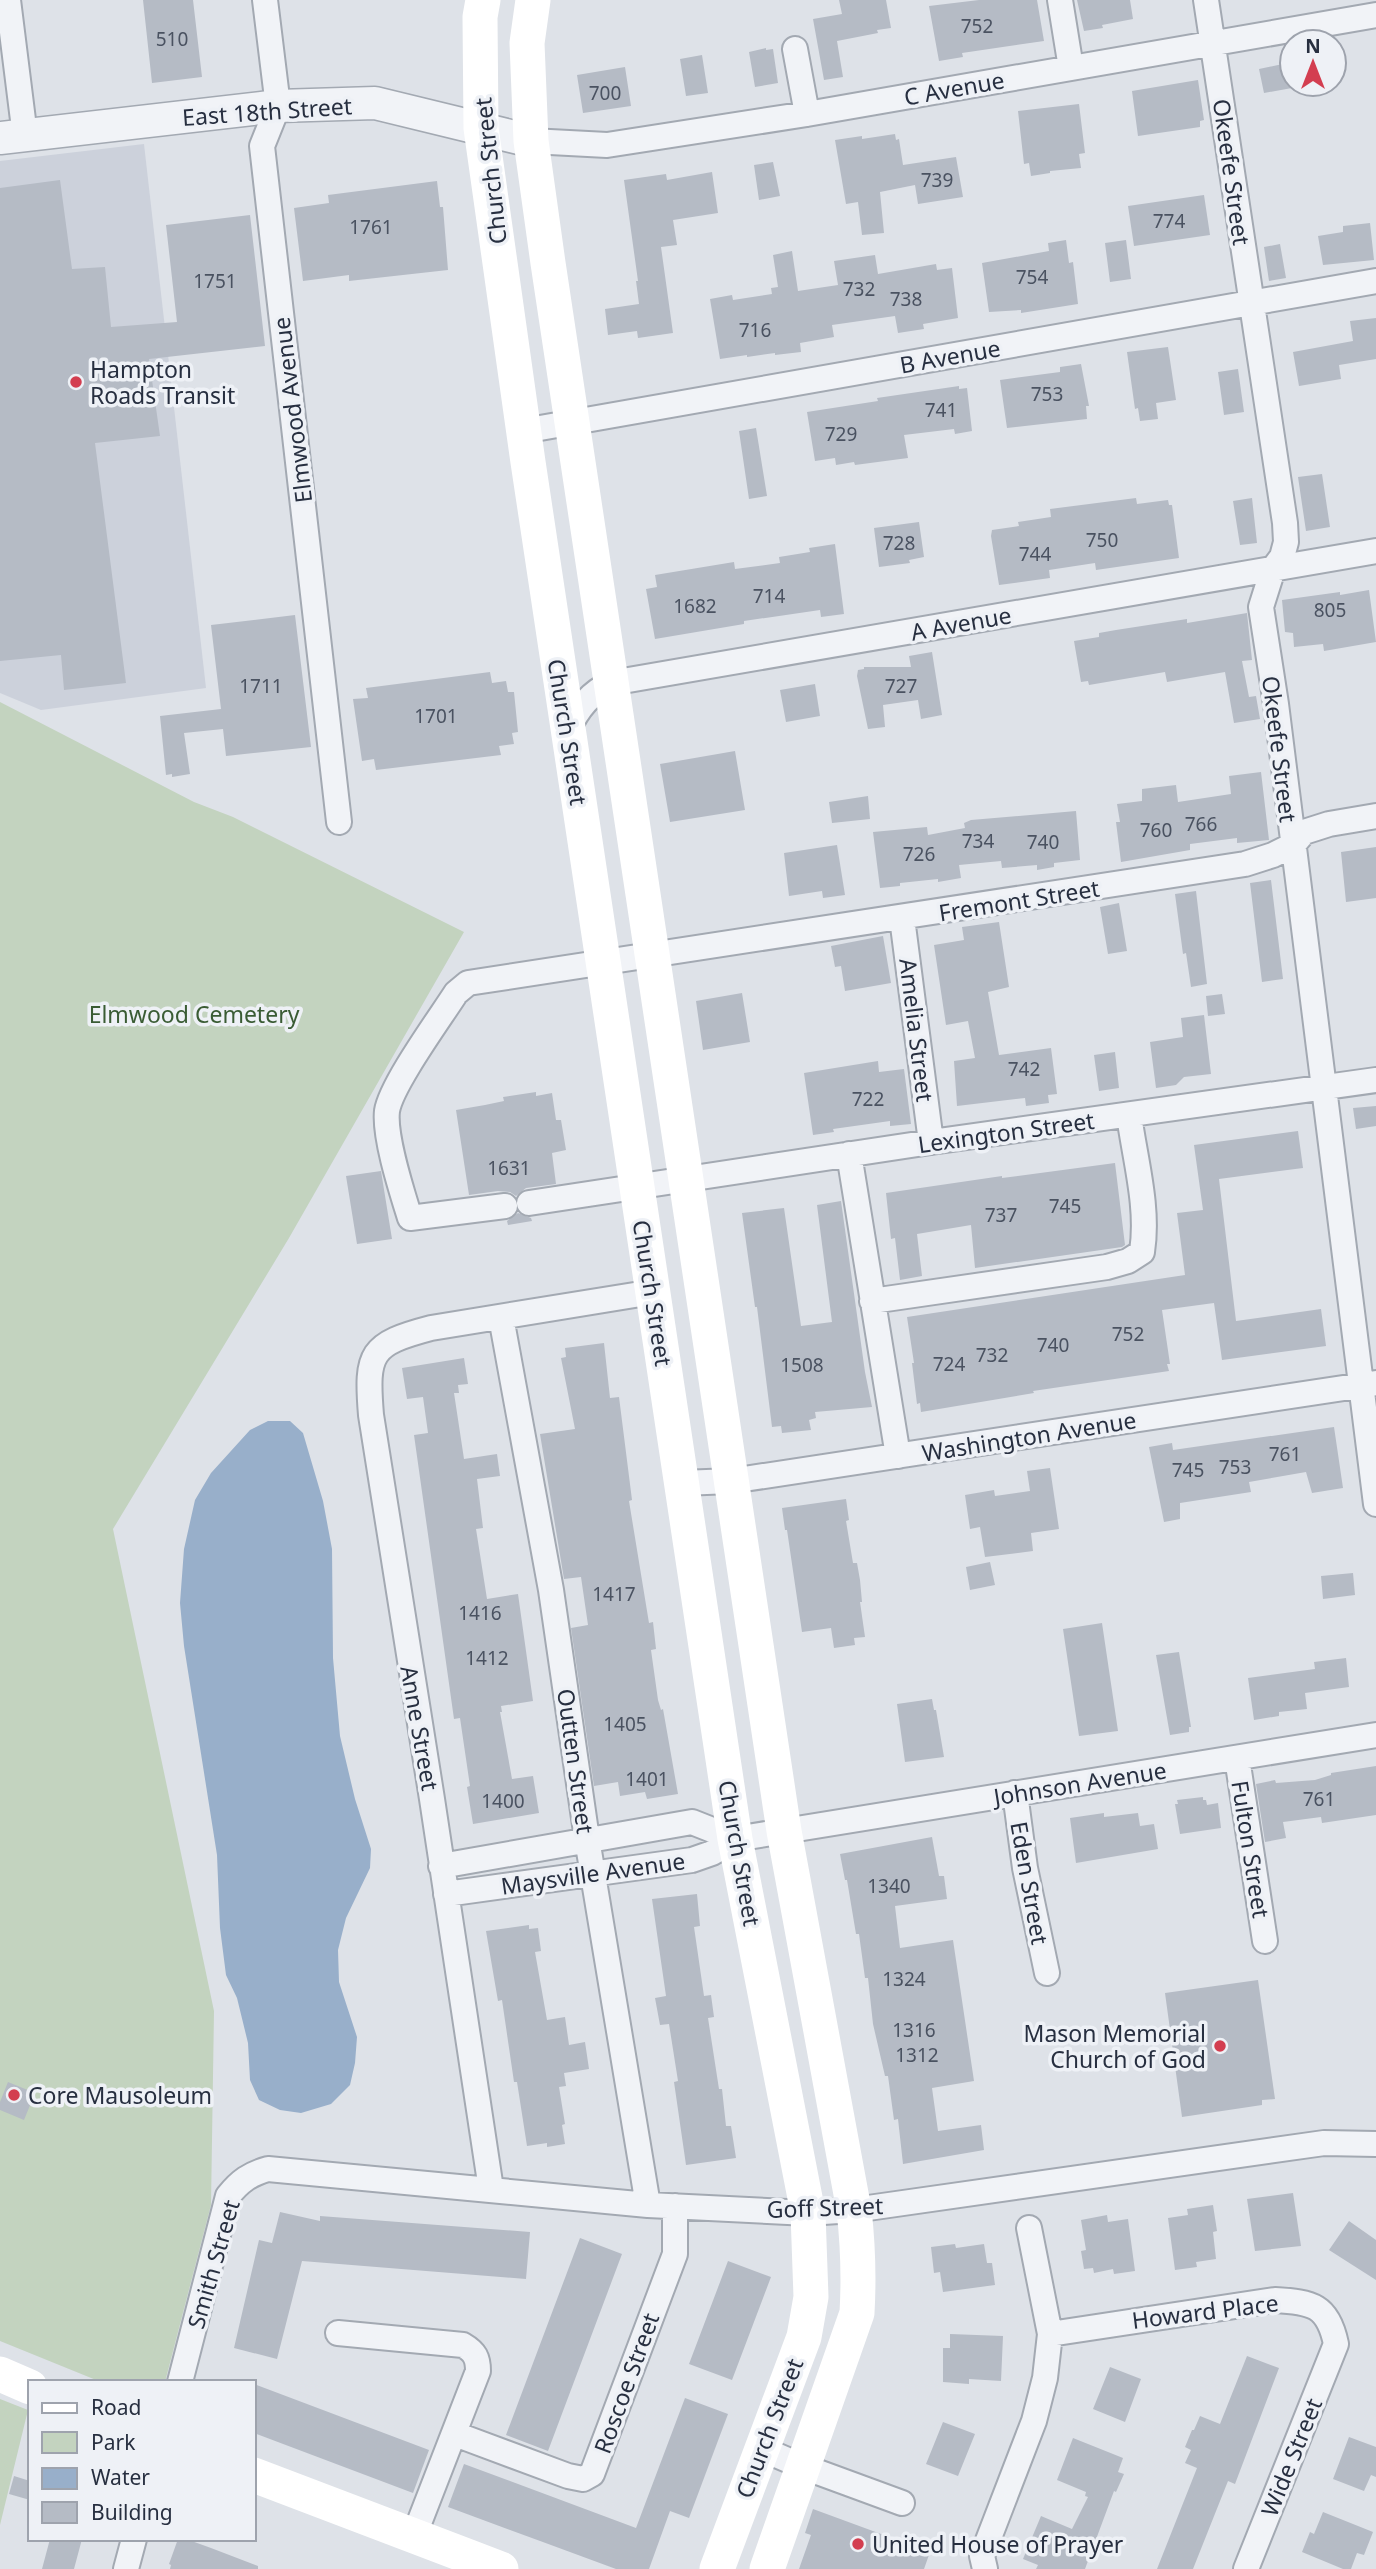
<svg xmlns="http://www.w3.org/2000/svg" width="1376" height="2569" font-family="'Noto Sans',sans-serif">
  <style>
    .built { fill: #ccd1db }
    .green { fill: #c3d3bf }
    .water { fill: #98afca }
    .building { fill: #b5bbc5 }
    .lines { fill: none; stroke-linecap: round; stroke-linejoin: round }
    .minor-casing { stroke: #a3a9b2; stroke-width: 28 }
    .tertiary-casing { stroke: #a3a9b2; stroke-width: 35 }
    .minor { stroke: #f1f3f7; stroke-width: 24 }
    .tertiary { stroke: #f1f3f7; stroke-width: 32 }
    .secondary { stroke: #fff; stroke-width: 35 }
    .poi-dot { fill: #d33e50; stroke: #eef1f6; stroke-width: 2.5 }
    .labels { text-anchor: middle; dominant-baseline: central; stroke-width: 7; stroke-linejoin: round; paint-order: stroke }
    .number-label { font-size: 19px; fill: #4a5261 }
    .street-label { font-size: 23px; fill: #272f40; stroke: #eef1f6 }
    .poi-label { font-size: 23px; fill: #272f40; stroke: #eef1f6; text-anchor: start }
    .park-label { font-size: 23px; fill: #3a5c34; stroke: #eef1f6 }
  </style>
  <rect width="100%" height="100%" fill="#dee2e8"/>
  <!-- built -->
  <path class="built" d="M144,144L206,688L41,710L0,693V161Z"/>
  <!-- green -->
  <path class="green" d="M0,702L194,802L233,817L464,932L289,1238L113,1529L214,2011L211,2205L165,2382H101L0,2341Z
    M0,2399L28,2410L0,2525Z"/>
  <!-- water -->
  <path class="water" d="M268,1421H290L303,1433L323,1501L332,1549L333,1658L340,1736L355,1799L371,1849L370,1868L346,1918L338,1950L339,1982L357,2037L355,2063L350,2085L331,2104L301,2113L280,2110L259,2100L250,2080L248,2043L237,1998L226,1975L220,1928L217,1855L184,1646L180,1603L184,1549L195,1500L211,1473L250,1430Z"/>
  <!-- building -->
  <path class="building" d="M143,0H193L202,77L152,83Z
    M839,0H886L891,28L877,30L878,33L837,41L843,77L824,80L813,19L842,14Z
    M979,0H1037L1044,41L962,53L963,57L939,61L929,6Z
    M1077,0H1130L1133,19L1102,25L1103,28L1084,31Z
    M766,48V50L773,49L778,83L755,87L749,52Z
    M702,55L708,93L686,96L680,59Z
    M1292,62V88L1264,93L1259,69Z
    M625,67L631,106L583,113L577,75Z
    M1198,80L1204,120L1200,121V127L1138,136L1132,91Z
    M1079,104L1085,153L1079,154L1081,168L1050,171V173L1031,176L1029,163L1024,164L1018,111Z
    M895,134L896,140L899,139L903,165L956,157L963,197L918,204L915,185L880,192L884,233L862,235L858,202L846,204L835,140L862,136V139Z
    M773,162L780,196L759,200L754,165Z
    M712,172L718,213L673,220L677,245L661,247L673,333L638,338L637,331L608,335L605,309L639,304L636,281H638L624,180L666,174L667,180Z
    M60,180L72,269L105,267L111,327L177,322L166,225L250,215L265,346L149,359L160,436L95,443L126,683L64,690L61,655L0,661V188Z
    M437,181L440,207H443L448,270L349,281V275L303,281L294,208L329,203L328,195Z
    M1204,195L1210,235L1134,246L1128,206Z
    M1370,223L1374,260L1323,265L1318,236L1343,232V226Z
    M1066,240L1069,263L1073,262L1078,304L1021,313V310L989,312L982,263L1049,251L1048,243Z
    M1126,240L1131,279L1110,282L1105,243Z
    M1280,244L1286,278L1269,281L1264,247Z
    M792,251L798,291L838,285L834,261L875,255L878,274L936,264L937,270L952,268L958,318L923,324L924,329L898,333L895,316L832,325L834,337L800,343L801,352L775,355V353L747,357V355L720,359L710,299L732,295L733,300L772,294L771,288L778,287L773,255Z
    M1376,318V359L1339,365L1341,379L1299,386L1293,352L1353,341L1350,321Z
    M1168,347L1176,400L1156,403L1158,419L1140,421L1138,408L1135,409L1127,352Z
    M1081,364L1089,406H1086L1087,419L1007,428L1000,380L1060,372V367Z
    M1238,369L1244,412L1224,415L1218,372Z
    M959,386V389L967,388L972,431L955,434L954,429L904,435L908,458L855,465L854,462L836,465L835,458L815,461L807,412L878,401L877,398Z
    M756,428L767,496L749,499L739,431Z
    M1322,474L1330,527L1306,531L1298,477Z
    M1136,498L1137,504L1168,500L1169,505H1172L1179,558L1096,570L1095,563L1049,570L1050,578L999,585L991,536L992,530L1019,526L1018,522L1051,517L1050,509Z
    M1252,498L1257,543L1240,545L1233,501Z
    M919,522L924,557L909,560L910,563L879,567L874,528Z
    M835,544L844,614L821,617L820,610L744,621V624L655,639L646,589L657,587L655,575L734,562L735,569L780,563L779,557L810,552L809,548Z
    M1369,590L1376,642L1324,651L1323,644L1294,647L1293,633L1285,632L1282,600L1340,592V595Z
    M1247,613L1252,660L1242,661L1249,697L1256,696L1260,719L1234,723L1225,672L1167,682L1165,672L1089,685L1088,681L1081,682L1074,641L1099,637V633L1116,630L1187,619V623Z
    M295,615L311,747L226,756L223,729L184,733L190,774L172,777V774L166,775L160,716L221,709L211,625Z
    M932,652L942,715L921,719L918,700L883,705L885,727L868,729L857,676L858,670L864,669V667H911L909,656Z
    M490,672L492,683L506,681L508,692H514L518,732L512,733L514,744L499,746L501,755L376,770L374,759L362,761L353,699L368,698L366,688Z
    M815,684L820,716L786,722L780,690Z
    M735,751L745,810L670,822L660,764Z
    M1261,772L1269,840L1237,843V838L1190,844V850L1121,862L1116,822H1120L1117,804L1142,801V789L1176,785L1178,802L1231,794L1229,776Z
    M868,796L870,819L832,823L829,802Z
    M1076,811L1080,860L1054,863V867L1037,870V865L1002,868L1001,861L959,865L961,878L938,882V879L900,883V886L880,888L873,832L927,827L928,835L965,828L964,823L971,820Z
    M837,845L845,895L823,898L822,891L789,896L784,853Z
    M1376,847V898L1346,902L1341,852Z
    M1271,880L1283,979L1262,982L1250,883Z
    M1196,891L1207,984L1191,987L1186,953L1183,954L1175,894Z
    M1119,903L1127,951L1108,954L1100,907Z
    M999,922L1009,987L988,992L999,1055L1051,1048L1057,1094L1048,1095L1049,1103L1026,1106L1025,1098L957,1106L954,1061L975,1058L968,1021L946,1025L934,945L964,940L962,927Z
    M883,936L891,983L845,991L841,966L835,967L831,946Z
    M742,993L750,1042L703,1050L696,1001Z
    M1222,994L1225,1014L1208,1016L1206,996Z
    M1204,1015L1211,1074L1184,1077L1176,1085L1156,1088L1150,1042L1183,1037L1181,1018Z
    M1115,1052L1119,1088L1099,1091L1094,1055Z
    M878,1061L879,1072L904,1069L911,1124L890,1126V1121L833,1129L834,1132L813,1135L804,1073Z
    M536,1092V1096L552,1093L556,1120H561L566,1150L552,1153L556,1184L526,1188L516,1196L510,1192L498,1191L469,1195L456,1110L485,1105L504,1101L503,1097Z
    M1376,1106V1126L1356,1129L1353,1108Z
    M1298,1131L1303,1168L1219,1179L1236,1321L1321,1309L1326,1346L1222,1360L1214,1303L1162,1310L1170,1364H1167L1169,1371L1033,1391L1034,1393L921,1412L920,1403L917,1404L912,1363H914L907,1317L1185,1275L1177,1213L1203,1210L1194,1145Z
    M1115,1163L1125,1245L1122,1247L975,1268L971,1225L917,1234L922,1276L900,1280L895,1238L891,1239L886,1193L1002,1176V1178Z
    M381,1171L392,1239L357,1244L346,1176Z
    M841,1201L865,1372L872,1407L815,1412L816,1418L809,1420L811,1430L782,1433L781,1426L772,1427L757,1307H755L742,1213L784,1208L801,1326L832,1322L817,1205Z
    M518,1213L531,1218L532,1221L508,1225L507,1221Z
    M604,1343L610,1398L619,1397L632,1500L629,1501L649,1623L653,1622L656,1649L651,1650L658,1700L661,1710L663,1709L678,1794L647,1799L645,1792L620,1796L618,1782L594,1786L571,1628L588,1625L581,1577L564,1579L540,1434L575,1429L561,1358L566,1357L565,1348Z
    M464,1358L468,1384L458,1385L459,1393H454L464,1459L497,1454L500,1476L477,1479L483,1528L476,1529L487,1599L518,1594L533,1701L501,1706L502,1712H500L512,1779L533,1776L539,1813L473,1824L467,1787L470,1786L460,1718L454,1719L414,1435L428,1433L423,1397L407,1399L402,1368Z
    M1334,1427L1343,1488L1312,1493L1306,1472L1249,1482L1251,1492L1180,1503V1519L1164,1522L1149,1447L1172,1443L1173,1450Z
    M1050,1468L1059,1529L1031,1533L1033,1551L985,1557L980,1527L970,1529L965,1495L994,1490L995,1496L1030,1491L1027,1471Z
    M846,1499L849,1520L846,1521L853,1563H857L860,1580L862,1602H860L865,1637L854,1638L855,1645L834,1648L831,1628L802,1632L787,1530H785L782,1508Z
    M990,1562L995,1585L970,1590L966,1567Z
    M1353,1573L1355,1595L1323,1599L1321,1576Z
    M1102,1623L1118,1731L1079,1736L1063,1629Z
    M1179,1652L1191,1727H1189V1732L1170,1735L1156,1655Z
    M1346,1658L1349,1687L1305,1693L1307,1709L1279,1712V1716L1254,1720L1248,1678L1315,1669L1314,1662Z
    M932,1699L934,1710H936L944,1757L905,1762L897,1704Z
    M1376,1766V1815L1322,1823L1321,1817L1283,1822L1286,1838L1265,1842L1256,1784L1275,1780L1276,1783L1315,1780L1331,1775V1773Z
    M1203,1797V1800H1206L1207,1805L1218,1803L1221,1828L1180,1834L1175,1804H1178L1177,1800Z
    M1104,1813V1817L1138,1813L1140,1826L1154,1824L1158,1849L1076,1863L1070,1818Z
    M932,1837L939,1876H944L947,1899L895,1906L900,1948L953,1940L974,2081L932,2088L938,2131L981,2125L984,2150L903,2164L898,2119L894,2120L888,2076H885L873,2024L868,1978H865L859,1934H856L847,1880H845L840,1854Z
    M697,1894L700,1926L694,1927L704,1996L711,1995L714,2017L708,2018L719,2089H722L726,2126H731L736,2158L686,2165L674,2082L678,2081L669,2024L660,2025L655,1998L666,1996L652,1899Z
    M529,1925V1929L538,1928L541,1951L535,1952L547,2020L565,2017L569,2045L585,2042L589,2069L564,2073L566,2086L559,2087L565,2124L562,2125L565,2144L547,2147V2143L527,2146L517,2082H514L502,2000L498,2001L486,1931Z
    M1258,1980L1275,2099L1262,2100V2105L1182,2117L1165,1993Z
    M8,2082L35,2093L24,2120L0,2110V2102Z
    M1293,2193L1301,2246L1255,2251L1247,2199Z
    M1213,2205L1217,2231L1213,2232L1216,2259L1196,2262L1197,2267L1175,2270L1168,2218L1188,2215L1187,2209Z
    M280,2212L320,2221V2216L530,2232L526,2279L302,2261L277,2359L234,2348L259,2240L272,2243Z
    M1107,2215L1108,2222L1128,2219L1135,2271L1114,2274L1113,2269L1094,2273L1093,2268L1084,2269L1081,2251L1086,2250L1081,2220Z
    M1349,2221L1376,2240V2280L1329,2250Z
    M580,2238L622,2254L548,2451L506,2435Z
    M955,2244L956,2248L984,2244L987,2263H992L995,2285L943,2292L940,2272L934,2273L931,2247Z
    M728,2261L771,2277L732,2380L689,2364Z
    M950,2334L1003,2336L1001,2381L969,2379V2384L943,2382V2348H950Z
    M1247,2356L1279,2368L1235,2484L1228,2481L1193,2569H1157L1197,2468L1185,2463L1191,2450L1185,2447L1192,2430H1194L1200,2416L1220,2424Z
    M1110,2367L1141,2379L1125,2422L1093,2409Z
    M254,2384L429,2450L413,2493L254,2433Z
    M685,2398L728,2414L689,2518L670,2511L649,2569H616L448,2507L464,2464L636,2528Z
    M943,2422L975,2434L958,2476L926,2464Z
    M1349,2437L1376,2447V2477L1371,2475L1364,2491L1333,2479Z
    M1073,2438L1123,2458L1118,2472L1124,2474L1116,2492L1114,2491L1085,2569H1036L1038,2565L1023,2559L1041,2516L1072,2529L1088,2497L1085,2496L1086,2492L1057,2480Z
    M14,2476L30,2481V2500L9,2494Z
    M813,2509L930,2552L924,2569H799L811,2535L805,2533Z
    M1323,2512L1373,2532L1364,2555L1357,2553L1351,2569H1343L1302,2552L1310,2532L1314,2534Z
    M50,2539H82L74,2569H42Z
    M178,2539H186L211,2548L258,2566V2569H170L171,2565L169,2564Z"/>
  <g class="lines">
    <!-- minor casing -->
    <g class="minor-casing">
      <path id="minor" d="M8,0L25,136
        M265,0L278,106L262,146L339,822
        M1060,0L1071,68
        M1206,0L1285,523L1286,542L1282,557L1273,569L1261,607L1276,704L1376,1504
        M795,49L807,114
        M531,141L607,145L807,114L1376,15
        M523,431L1376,281
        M568,730C577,709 590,693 611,683L1376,551
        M902,918L931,1142
        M849,1154L898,1456
        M529,1203L931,1142L1376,1080
        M505,1206L410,1218C402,1192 384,1137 387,1111C391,1085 440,1018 456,993L468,983L1245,864L1273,855L1293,845L1304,832L1329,824L1376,816
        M872,1301L1107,1267L1128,1261L1142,1252C1149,1207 1135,1160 1129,1115
        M501,1317L551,1590L587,1839L648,2205
        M682,1483L731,1481L1376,1383
        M1237,1758L1265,1941
        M1015,1793L1025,1868L1047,1973
        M441,1866L692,1822L735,1839
        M446,1894L692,1860L712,1853L735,1839L1376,1735
        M491,2189L432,1799L371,1415C366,1353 370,1344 431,1328L653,1292
        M338,2333L463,2345C475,2352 478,2358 478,2371L414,2536
        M1050,2334L1275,2300C1312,2302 1328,2305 1336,2344L1246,2569
        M180,2382L228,2196C240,2181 250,2174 268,2169L648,2205L808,2213L854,2210L1324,2143L1376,2144
        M455,2434L568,2476L583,2479L592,2474L675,2254V2206
        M762,2449L804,2467L902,2503
        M126,2569L134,2539
        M985,2569L982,2556L1034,2421L1045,2378L1050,2334L1029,2228"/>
    </g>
    <!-- tertiary casing -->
    <g class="tertiary-casing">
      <path id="tertiary" d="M0,138L278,106L375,103L531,141"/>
    </g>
    <!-- minor -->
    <use href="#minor" class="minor"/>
    <!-- tertiary -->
    <use href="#tertiary" class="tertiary"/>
    <!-- secondary -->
    <path class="secondary" d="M483,0L480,17L481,128L528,462L735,1839L808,2213L811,2297L804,2337L717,2569
      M533,0L527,43L531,141L548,263L784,1831L854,2210C858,2245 859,2278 857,2313L767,2569
      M0,2374L30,2387
      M254,2475L501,2569"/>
  </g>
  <!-- markers -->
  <g class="poi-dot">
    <circle cx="76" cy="382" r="7"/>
    <circle cx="1220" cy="2046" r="7"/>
    <circle cx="14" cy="2095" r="7"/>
    <circle cx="858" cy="2544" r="7"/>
  </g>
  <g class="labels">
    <!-- number labels -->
    <g class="number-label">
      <text x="977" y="26">752</text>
      <text x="172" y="39">510</text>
      <text x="605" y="93">700</text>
      <text x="937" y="180">739</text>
      <text x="1169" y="221">774</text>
      <text x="371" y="227">1761</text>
      <text x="1032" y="277">754</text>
      <text x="215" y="281">1751</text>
      <text x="859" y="289">732</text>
      <text x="906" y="299">738</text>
      <text x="755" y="330">716</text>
      <text x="1047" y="394">753</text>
      <text x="941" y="410">741</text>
      <text x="841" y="434">729</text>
      <text x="1102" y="540">750</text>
      <text x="899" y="543">728</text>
      <text x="1035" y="554">744</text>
      <text x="769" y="596">714</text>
      <text x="695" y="606">1682</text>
      <text x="1330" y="610">805</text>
      <text x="261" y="686">1711</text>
      <text x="901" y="686">727</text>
      <text x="436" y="716">1701</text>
      <text x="1201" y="824">766</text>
      <text x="1156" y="830">760</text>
      <text x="978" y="841">734</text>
      <text x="1043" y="842">740</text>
      <text x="919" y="854">726</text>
      <text x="1024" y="1069">742</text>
      <text x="868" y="1099">722</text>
      <text x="509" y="1168">1631</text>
      <text x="1065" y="1206">745</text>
      <text x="1001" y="1215">737</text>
      <text x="1128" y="1334">752</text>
      <text x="1053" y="1345">740</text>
      <text x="992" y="1355">732</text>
      <text x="949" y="1364">724</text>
      <text x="802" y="1365">1508</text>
      <text x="1285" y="1454">761</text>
      <text x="1235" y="1467">753</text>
      <text x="1188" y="1470">745</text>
      <text x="614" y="1594">1417</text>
      <text x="480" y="1613">1416</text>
      <text x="487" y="1658">1412</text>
      <text x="625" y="1724">1405</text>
      <text x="647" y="1779">1401</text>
      <text x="1319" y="1799">761</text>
      <text x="503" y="1801">1400</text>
      <text x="889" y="1886">1340</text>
      <text x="904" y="1979">1324</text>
      <text x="914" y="2030">1316</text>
      <text x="917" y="2055">1312</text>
    </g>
    <!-- street labels -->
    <g class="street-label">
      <text transform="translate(954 88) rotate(-10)">C Avenue</text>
      <text transform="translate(267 111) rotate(-4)">East 18th Street</text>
      <text transform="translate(490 171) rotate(-96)">Church Street</text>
      <text transform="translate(1232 172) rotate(82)">Okeefe Street</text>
      <text transform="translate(950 356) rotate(-10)">B Avenue</text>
      <text transform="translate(292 410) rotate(-97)">Elmwood Avenue</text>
      <text transform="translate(961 623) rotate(-10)">A Avenue</text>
      <text transform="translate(568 732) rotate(81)">Church Street</text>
      <text transform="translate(1280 749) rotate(83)">Okeefe Street</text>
      <text transform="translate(1019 900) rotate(-9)">Fremont Street</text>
      <text transform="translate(917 1030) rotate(83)">Amelia Street</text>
      <text transform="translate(1006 1132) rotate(-8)">Lexington Street</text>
      <text transform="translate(653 1293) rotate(81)">Church Street</text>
      <text transform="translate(1029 1436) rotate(-9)">Washington Avenue</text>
      <text transform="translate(420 1728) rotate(80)">Anne Street</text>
      <text transform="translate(576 1761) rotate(82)">Outten Street</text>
      <text transform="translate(1080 1783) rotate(-9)">Johnson Avenue</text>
      <text transform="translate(1251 1849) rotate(81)">Fulton Street</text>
      <text transform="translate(740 1853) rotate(80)">Church Street</text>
      <text transform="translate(593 1873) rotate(-8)">Maysville Avenue</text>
      <text transform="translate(1030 1883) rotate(80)">Eden Street</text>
      <text transform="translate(825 2207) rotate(-2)">Goff Street</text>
      <text transform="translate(213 2264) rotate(-74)">Smith Street</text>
      <text transform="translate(1205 2311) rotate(-7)">Howard Place</text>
      <text transform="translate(626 2383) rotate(-70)">Roscoe Street</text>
      <text transform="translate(769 2428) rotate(-69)">Church Street</text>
      <text transform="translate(1291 2457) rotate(-68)">Wide Street</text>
    </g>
    <!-- poi labels -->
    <g class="poi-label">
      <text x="90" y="369">Hampton<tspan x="90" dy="26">Roads Transit</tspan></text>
      <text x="1206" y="2033" text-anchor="end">Mason Memorial<tspan x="1206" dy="26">Church of God</tspan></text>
      <text x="28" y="2095">Core Mausoleum</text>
      <text x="872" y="2544">United House of Prayer</text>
    </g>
    <!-- park labels -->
    <g class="park-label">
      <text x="194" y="1014">Elmwood Cemetery</text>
    </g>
  </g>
  <!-- legend -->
  <rect x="28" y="2380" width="228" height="161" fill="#eef1f6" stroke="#9ea3ad" stroke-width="2"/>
  <rect x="42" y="2403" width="35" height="10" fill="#ffffff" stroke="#9ea3ad" stroke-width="2"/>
  <text x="91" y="2415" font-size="21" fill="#272f40">Road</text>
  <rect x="42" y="2432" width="35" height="21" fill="#c3d3bf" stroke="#9ea3ad" stroke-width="2"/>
  <text x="91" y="2450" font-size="21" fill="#272f40">Park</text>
  <rect x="42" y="2468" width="35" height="21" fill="#98afca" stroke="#9ea3ad" stroke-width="2"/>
  <text x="91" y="2485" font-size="21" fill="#272f40">Water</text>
  <rect x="42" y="2502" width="35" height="21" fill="#b5bbc5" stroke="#9ea3ad" stroke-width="2"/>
  <text x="91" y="2520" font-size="21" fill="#272f40">Building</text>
  <!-- north arrow -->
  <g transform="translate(1313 63)"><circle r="33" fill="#eef1f6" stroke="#9ea3ad" stroke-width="2"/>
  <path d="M0-5L12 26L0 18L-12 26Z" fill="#d33e50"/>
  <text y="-10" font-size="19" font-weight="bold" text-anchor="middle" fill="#272f40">N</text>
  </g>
</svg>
